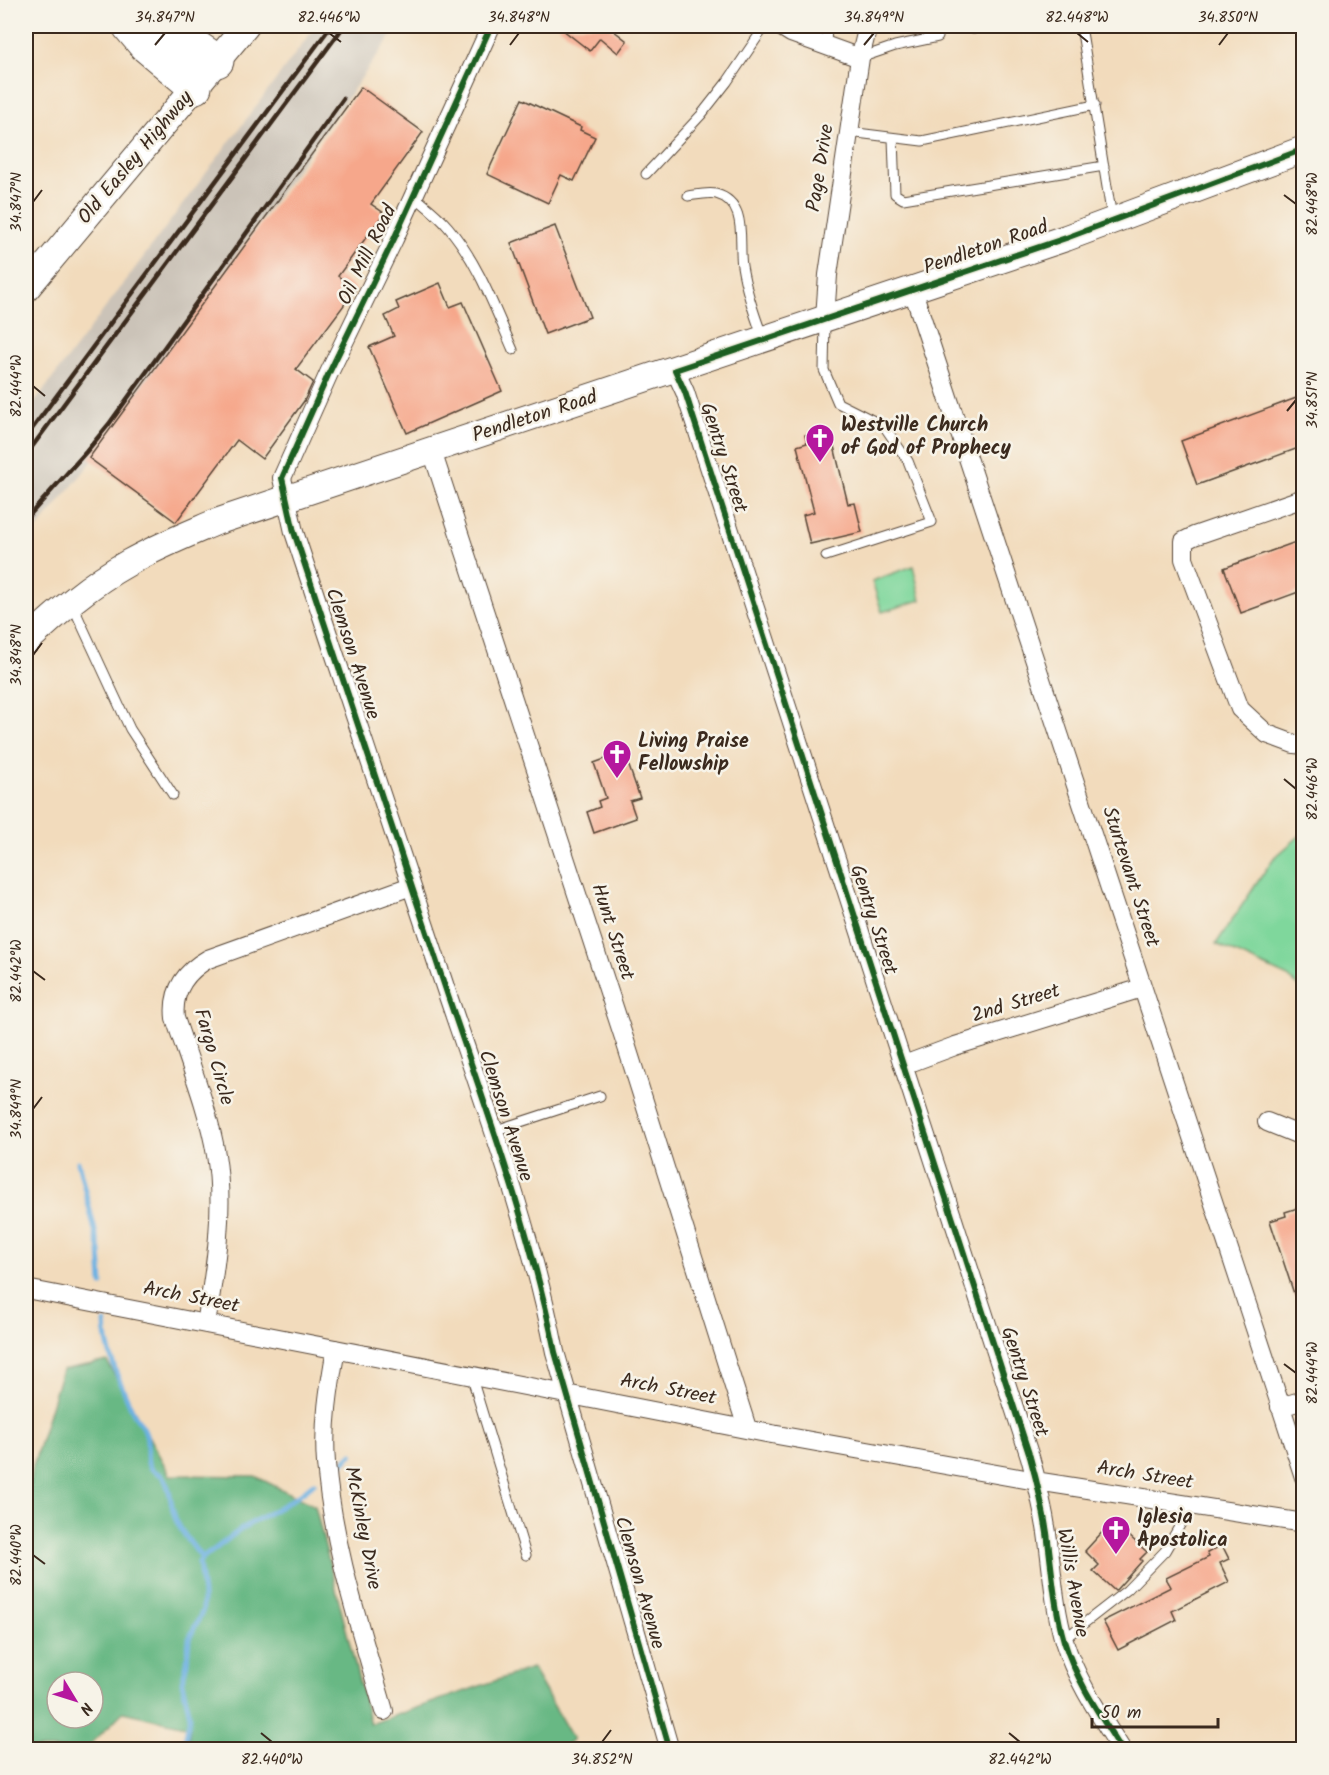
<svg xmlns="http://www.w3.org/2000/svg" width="1329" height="1775" font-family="Kalam,sans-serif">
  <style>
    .industrial { fill: #cbc3b8 }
    .green { fill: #7fd79c; stroke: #5d805d; stroke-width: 1.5 }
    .forest { fill: #67b884; stroke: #517151; stroke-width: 1.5; fill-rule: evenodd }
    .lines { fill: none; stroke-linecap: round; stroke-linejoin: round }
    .stream { stroke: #6cb1e2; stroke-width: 5 }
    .building { fill: #f6a78b }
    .lane-casing { stroke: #564536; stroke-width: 11 }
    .street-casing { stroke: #564536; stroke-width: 20 }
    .secondary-casing { stroke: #564536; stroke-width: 28 }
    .highway-casing { stroke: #564536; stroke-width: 35 }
    .lane { stroke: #fff; stroke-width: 9 }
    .street { stroke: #fff; stroke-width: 18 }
    .secondary { stroke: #fff; stroke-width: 26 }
    .highway { stroke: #fff; stroke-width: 33 }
    .rail { stroke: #3b2a1e; stroke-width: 4.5 }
    .cycleway-casing { stroke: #f7f3e8; stroke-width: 10 }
    .cycleway { stroke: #1b5e20; stroke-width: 6 }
    .ticks { fill: none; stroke: #3b2a1e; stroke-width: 2 }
    .labels { text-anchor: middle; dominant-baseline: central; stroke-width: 5; stroke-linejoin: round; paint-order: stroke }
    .street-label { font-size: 20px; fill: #3b2a1e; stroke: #f7f3e8 }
    .poi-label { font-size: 20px; font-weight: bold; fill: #3b2a1e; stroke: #f7f3e8; text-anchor: start }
    .neatline { fill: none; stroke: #3b2a1e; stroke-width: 2 }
    .ticks-label { font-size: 15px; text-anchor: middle; fill: #3b2a1e }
  </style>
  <rect width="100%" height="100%" fill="#f7f3e8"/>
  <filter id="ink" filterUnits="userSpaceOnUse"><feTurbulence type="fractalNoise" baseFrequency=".0167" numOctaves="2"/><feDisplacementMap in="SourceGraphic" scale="12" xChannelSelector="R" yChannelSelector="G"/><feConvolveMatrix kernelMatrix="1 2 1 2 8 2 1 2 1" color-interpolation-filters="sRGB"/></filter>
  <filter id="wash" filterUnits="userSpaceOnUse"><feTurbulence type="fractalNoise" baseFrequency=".008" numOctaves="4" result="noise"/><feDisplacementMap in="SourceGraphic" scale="24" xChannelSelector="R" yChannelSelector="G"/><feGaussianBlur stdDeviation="1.35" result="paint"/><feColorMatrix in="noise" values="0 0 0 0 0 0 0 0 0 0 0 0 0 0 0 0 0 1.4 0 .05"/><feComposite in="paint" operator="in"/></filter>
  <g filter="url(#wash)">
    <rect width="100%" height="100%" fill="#f2dbbc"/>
    <!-- industrial -->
    <path class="industrial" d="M316,26H398L90,464L26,543V414Z"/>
    <!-- green -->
    <path class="green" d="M913,566L921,600L882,612L872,581Z
      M1303,833V990L1288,977L1216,944L1273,859Z"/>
    <!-- forest -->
    <path class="forest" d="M107,1361L170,1475L255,1476L315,1506L370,1724L532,1668L573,1739L560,1750L187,1749L190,1727L123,1712L86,1749H26V1516L31,1473L62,1370ZM57,1682H93V1718H57Z"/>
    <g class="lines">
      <!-- stream -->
      <path class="stream" d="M78,1162L100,1251L102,1284
        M105,1323C106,1353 120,1382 132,1410C136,1418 143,1425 146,1434C149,1444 145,1456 149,1466C152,1472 159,1472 163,1477C172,1489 170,1507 176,1520C182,1534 193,1546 202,1558L199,1562L200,1571L203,1594V1610L189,1639L187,1663L182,1682L190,1716L183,1750
        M337,1469L352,1454
        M202,1558C217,1549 229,1537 243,1528C267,1513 293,1502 314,1483"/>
    </g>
    <g id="blocks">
      <!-- building -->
      <path class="building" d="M558,26H610L609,27L627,41L618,53L600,38L590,51Z
        M361,87L423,132L371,204L384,213L338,276L356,289L296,369L313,382L304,401L262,459L237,440L176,522L89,458Z
        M522,99L581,127L580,130L595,137L574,181L561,175L548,203L487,174Z
        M555,226L590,317L545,334L511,243Z
        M440,283L450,307L463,302L502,391L407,433L369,347L394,336L385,316L399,309L396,302Z
        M1299,397L1304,409V446L1197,485L1181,441Z
        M821,431L823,440L832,438L848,504L855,503L862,532L810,544L803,515L814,512L797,446L807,443L805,435Z
        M1304,539V590L1241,613L1224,568Z
        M624,752L640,798L630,801L636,818L594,833L587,812L600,807L598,801L606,798L594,763Z
        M1304,1206V1315H1301L1270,1221L1286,1216L1285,1212Z
        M1106,1528L1122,1542L1128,1535L1147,1552L1140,1559L1142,1561L1115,1591L1093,1571L1099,1565L1085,1551Z
        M1222,1545L1229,1559L1220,1563L1229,1582L1172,1611L1176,1620L1118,1650L1103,1621L1171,1587L1166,1578L1209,1557L1207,1553Z"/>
    </g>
  </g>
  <g filter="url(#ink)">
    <use href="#blocks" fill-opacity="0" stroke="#564536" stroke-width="1.5"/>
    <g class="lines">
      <!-- lane casing -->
      <g class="lane-casing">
        <path id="lane" d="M1081,26L1112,218
          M973,29L988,26
          M826,45L827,26
          M860,58L895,46L938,37
          M849,132L922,141L1095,105
          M893,138L895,194L903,199L1104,166
          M646,174L701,115L727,82L765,26
          M414,196C426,206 438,215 448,227C478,262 495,309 513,350
          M688,196C696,195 708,192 716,194C749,203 738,242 742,266C746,291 754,314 763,338
          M825,321L824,370L838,403L884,426L908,461L932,522L826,556
          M72,604L130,729L173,795
          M493,1131L600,1096
          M471,1375L526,1555
          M1064,1639L1127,1590L1165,1551L1191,1506"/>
      </g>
      <!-- street casing -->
      <g class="street-casing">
        <path id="street" d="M491,26L394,239L329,373L282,478L294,532C346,687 397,842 448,996C488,1114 531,1231 555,1352L670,1750
          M780,26L791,33L860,58
          M913,291L1304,1477
          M825,318L828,275L860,58L868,26
          M675,370L685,392L1030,1457C1037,1482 1043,1507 1047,1533C1052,1569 1054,1606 1064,1641C1076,1680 1100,1715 1122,1750
          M432,451L625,1041L747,1428
          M1304,498L1194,536L1184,541V559L1240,709L1267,734L1294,744L1304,745
          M904,1065L955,1046L1142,988
          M1267,1122L1304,1137
          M26,1289L766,1433L1036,1481L1304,1523
          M206,1324C215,1269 225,1210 216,1155C209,1111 189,1061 175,1018C172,991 185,972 208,959L411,886
          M336,1349C329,1387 323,1425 326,1463C333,1548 361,1630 384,1711
          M1280,1407L1304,1400"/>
      </g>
      <!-- secondary casing -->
      <g class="secondary-casing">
        <path id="secondary" d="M26,289L246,26
          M26,642C57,613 90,584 128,563C156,547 186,535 216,522L1066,238L1304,149"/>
      </g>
      <!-- highway casing -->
      <g class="highway-casing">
        <path id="highway" d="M129,26L145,45L195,87
          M165,26L217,61"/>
      </g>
      <!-- lane -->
      <use href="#lane" class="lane"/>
      <!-- street -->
      <use href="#street" class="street"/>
      <!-- secondary -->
      <use href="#secondary" class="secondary"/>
      <!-- highway -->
      <use href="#highway" class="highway"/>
      <!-- rail -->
      <path class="rail" d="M26,437L331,26
        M26,455L344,26
        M26,519L86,452L109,424L343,99"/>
      <!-- cycleway casing -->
      <g class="cycleway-casing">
        <path id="cycleway" d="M491,26L394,239L329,373L282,478L294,532C346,687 397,842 448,996C488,1114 531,1231 555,1352L670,1750
          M1122,1750C1100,1715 1076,1680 1064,1641C1054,1606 1052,1569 1047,1533C1043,1507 1037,1482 1030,1457L685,392L675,370L1066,238L1304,149"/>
      </g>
      <!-- cycleway -->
      <use href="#cycleway" class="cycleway"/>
    </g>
  </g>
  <!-- ticks -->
  <path class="ticks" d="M329,33L341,42M1077,33L1088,42M155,45L165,33M510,45L519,33M864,45L874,33M1219,45L1228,33M1284,195L1296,204M33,202L42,190M33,386L45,396M1287,411L1296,400M33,655L42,643M1284,779L1296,789M33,971L45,980M33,1109L42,1097M1284,1364L1296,1373M33,1555L45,1564M261,1733L272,1742M1009,1733L1020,1742M602,1742L611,1730"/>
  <!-- icons -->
  <defs>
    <g id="church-pin" transform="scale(1.5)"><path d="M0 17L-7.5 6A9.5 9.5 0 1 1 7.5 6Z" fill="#b5179e" stroke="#f7f3e8"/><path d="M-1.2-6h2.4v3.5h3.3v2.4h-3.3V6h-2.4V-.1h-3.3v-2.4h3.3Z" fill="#fff"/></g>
  </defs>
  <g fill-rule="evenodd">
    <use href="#church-pin" x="820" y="438"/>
    <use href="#church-pin" x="617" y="754"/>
    <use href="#church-pin" x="1116" y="1530"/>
  </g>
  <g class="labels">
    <!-- street labels -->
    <g class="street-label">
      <text transform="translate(136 158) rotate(-50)">Old Easley Highway</text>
      <text transform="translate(821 168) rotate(-81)">Page Drive</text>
      <text transform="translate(986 248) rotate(-19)">Pendleton Road</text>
      <text transform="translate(368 255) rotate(-64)">Oil Mill Road</text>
      <text transform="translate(535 417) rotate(-18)">Pendleton Road</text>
      <text transform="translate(723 458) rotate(72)">Gentry Street</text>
      <text transform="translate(352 654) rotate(72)">Clemson Avenue</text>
      <text transform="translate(1130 877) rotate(72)">Sturtevant Street</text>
      <text transform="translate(873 920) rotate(72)">Gentry Street</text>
      <text transform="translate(612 932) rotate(72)">Hunt Street</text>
      <text transform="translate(1016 1004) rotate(-17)">2nd Street</text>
      <text transform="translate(213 1057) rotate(74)">Fargo Circle</text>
      <text transform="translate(505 1116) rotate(72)">Clemson Avenue</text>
      <text transform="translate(191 1298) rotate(11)">Arch Street</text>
      <text transform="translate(1024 1382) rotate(72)">Gentry Street</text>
      <text transform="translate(668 1390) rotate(11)">Arch Street</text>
      <text transform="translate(1145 1476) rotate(9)">Arch Street</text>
      <text transform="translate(362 1528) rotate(79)">McKinley Drive</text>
      <text transform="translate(639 1583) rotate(74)">Clemson Avenue</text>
      <text transform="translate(1072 1583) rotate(80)">Willis Avenue</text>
    </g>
    <!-- poi labels -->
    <g class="poi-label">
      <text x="841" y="426">Westville Church<tspan x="841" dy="23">of God of Prophecy</tspan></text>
      <text x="638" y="742">Living Praise<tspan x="638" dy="23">Fellowship</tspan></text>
      <text x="1137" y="1518">Iglesia<tspan x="1137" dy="23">Apostolica</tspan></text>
    </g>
  </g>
  <!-- margin -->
  <rect width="1329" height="1775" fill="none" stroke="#f7f3e8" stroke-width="66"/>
  <!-- north arrow -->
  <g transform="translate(75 1700) rotate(128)"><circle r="28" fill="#f7f3e8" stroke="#aca397" stroke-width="1.5"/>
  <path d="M0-4.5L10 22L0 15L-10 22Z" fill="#b5179e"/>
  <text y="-9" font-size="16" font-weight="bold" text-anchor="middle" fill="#3b2a1e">N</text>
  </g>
  <!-- scale -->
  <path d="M1092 1718v9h126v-9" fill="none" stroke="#3b2a1e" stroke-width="3"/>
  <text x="1101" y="1718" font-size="18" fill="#3b2a1e" stroke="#f7f3e8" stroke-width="4.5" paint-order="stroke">50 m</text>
  <rect x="33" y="33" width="1263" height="1709" class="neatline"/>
  <g class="ticks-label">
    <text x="165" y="22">34.847°N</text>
    <text x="329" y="22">82.446°W</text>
    <text x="519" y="22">34.848°N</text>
    <text x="874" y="22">34.849°N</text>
    <text x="1077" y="22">82.448°W</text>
    <text x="1228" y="22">34.850°N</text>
    <text transform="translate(16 202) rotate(-90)" y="5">34.847°N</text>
    <text transform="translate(1312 204) rotate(-90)" y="5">82.448°W</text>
    <text transform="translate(16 386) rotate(-90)" y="5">82.444°W</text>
    <text transform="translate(1312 400) rotate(-90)" y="5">34.851°N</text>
    <text transform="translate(16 655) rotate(-90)" y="5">34.848°N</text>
    <text transform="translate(1312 789) rotate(-90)" y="5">82.446°W</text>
    <text transform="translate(16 971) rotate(-90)" y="5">82.442°W</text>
    <text transform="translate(16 1109) rotate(-90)" y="5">34.849°N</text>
    <text transform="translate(1312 1373) rotate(-90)" y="5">82.444°W</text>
    <text transform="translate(16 1555) rotate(-90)" y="5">82.440°W</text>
    <text x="272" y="1764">82.440°W</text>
    <text x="602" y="1764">34.852°N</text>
    <text x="1020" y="1764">82.442°W</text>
  </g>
</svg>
